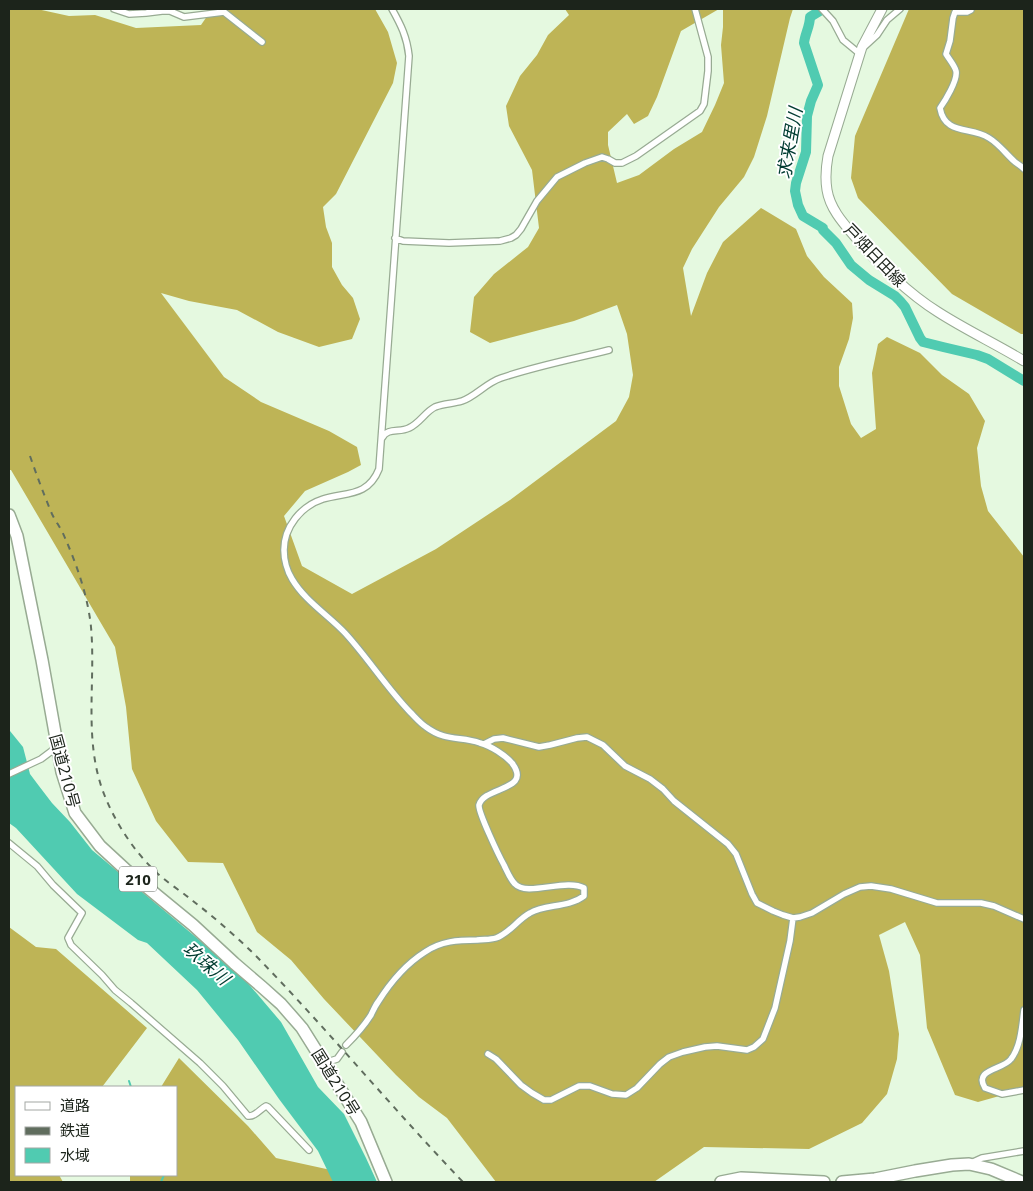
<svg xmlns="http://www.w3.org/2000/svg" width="1033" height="1191" font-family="'Noto Sans','Noto Sans JP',sans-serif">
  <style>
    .forest { fill: #beb456 }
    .water { fill: #50cbb1 }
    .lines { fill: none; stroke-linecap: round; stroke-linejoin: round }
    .stream { stroke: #50cbb1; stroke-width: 2 }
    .river { stroke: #50cbb1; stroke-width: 10 }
    .street-casing { stroke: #98ab93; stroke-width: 8 }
    .secondary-casing { stroke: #98ab93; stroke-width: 11 }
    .highway-casing { stroke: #98ab93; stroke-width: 14 }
    .street { stroke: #fff; stroke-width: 5.5 }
    .secondary { stroke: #fff; stroke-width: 9 }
    .highway { stroke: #fff; stroke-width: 11 }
    .rail { stroke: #606d5e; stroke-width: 2; stroke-dasharray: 6 6; stroke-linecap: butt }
    .labels { text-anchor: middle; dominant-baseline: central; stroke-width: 4; stroke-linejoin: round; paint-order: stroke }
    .shield { fill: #fff; stroke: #60665f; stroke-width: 1 }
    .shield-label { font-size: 15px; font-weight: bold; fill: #1c241b }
    .street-label { font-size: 16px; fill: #1c241b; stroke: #fff }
    .water-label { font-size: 18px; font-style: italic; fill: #023d32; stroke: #fff }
  </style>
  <rect width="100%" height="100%" fill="#e5f9e0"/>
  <!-- forest -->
  <path class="forest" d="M9,9H37L69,16L95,15L136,28L201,25L212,9H375L388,32L397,63L393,83L336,194L323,207L326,227L332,243V267L342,285L353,298L360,319L352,339L319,347L278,332L237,310L189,301L161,293L224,377L261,402L329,431L357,447L361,465L348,472L305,491L284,516L302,566L352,594L436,549L510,500L616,421L629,397L633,375L627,334L617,305L574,321L490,343L470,332L474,297L494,274L528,247L539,228L532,170L509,126L506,106L520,76L537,55L548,35L569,15L565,9H719L681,31L657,97L648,116L634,124L627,114L608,132V145L617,183L639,175L674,149L702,132L715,105L724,83L721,45L723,27V9H793L790,18L767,116L754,157L744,177L719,207L692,249L683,268L691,316L707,273L723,242L761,208L796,229L807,256L824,277L852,303L853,318L849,339L839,367V386L851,424L861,438L876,429L872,373L878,344L887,337L920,353L942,375L969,394L985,421L977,448L981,486L988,511L1024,557V1089L978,1102L955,1095L927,1028L920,955L905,922L879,935L889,971L899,1034L897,1059L887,1094L862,1123L809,1149L704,1147L654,1182H496L447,1118L419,1097L396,1075L324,999L291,960L257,932L223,863L188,862L156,821L132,769L126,707L115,647L11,470H9Z
    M909,9H1024V334H1021L952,294L858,198L851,178L855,136Z
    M9,927L36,947L56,949L147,1028L102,1087H16V1175H59L63,1182H9Z
    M179,1058L248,1126L276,1158L340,1172L344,1182H130V1175H176V1087H161Z"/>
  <!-- water -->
  <path class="water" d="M9,727L10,731L23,747L30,774L39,786L52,803L70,822L92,850L241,975L281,1022L318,1087L344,1114L366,1158L377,1182H333L318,1151L279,1099L238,1040L197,990L147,943L138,940L77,894L16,828L9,823Z"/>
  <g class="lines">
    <!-- stream -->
    <path class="stream" d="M129,1081L131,1087
      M176,1147V1148
      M161,1182L164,1175"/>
    <!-- river -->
    <path class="river" d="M823,9L810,17C810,26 805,34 804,43L818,85L811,101L807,116L806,152L796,183L795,191L798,205L803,216L823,228V230L836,243L851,265L869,280L895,296L900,301L905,307L920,338L923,342L943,347L977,355L988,359L1024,381"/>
    <!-- street casing -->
    <g class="street-casing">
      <path id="street" d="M114,9L129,14L146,13L162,11H170L184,17L224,12L262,42
        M822,9L833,21L843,40L860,54
        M971,9V10L967,12H955L953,18L950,41L946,54C949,59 955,66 956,71C958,80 945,101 940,108C945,136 971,126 989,138C999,144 1006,154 1015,162C1018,164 1021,166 1024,169
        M865,46L877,35L887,20L900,9
        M395,238L403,241L449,243L500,241L511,238L516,235L521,229L537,201L557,177L585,163L602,157L608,159L615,163H622L636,156L700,111L704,104L708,71V57L695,9
        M382,438C388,427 399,433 409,428C420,423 425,412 435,407C444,403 453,404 462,401C476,396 486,383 501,378C536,366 573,359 609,350
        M484,744L494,739L503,738L539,747L550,745L577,738L587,737L603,745L625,766L650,779L663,789L674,801L728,844L736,854L752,894L757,903L773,911L783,915L793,918L800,917L812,913L844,894L860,887L871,886L891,889L937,903H981L994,906L1024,919
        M9,774L41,759L57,747
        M9,843L37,866L53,885L82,913L68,938L71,945L102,975L115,990L131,1003L200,1063L223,1086L248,1116C255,1117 260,1109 266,1106L268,1107L309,1150
        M1024,1010C1022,1025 1021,1046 1011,1059C1003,1070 973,1069 985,1088L1002,1094L1024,1090
        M346,1045C356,1035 364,1026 371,1015C373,1011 375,1006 378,1002C390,983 406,964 425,952C441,941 458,940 477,940C483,939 490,940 496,938C510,933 517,920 530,913C545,904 568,908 584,896V888C566,878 527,897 515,884C510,879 507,871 504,865C499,856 478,812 479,805C484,786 533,791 512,763C505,755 491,746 480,743C461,736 446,742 426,727C420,723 415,717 410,712C386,687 368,658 345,633C328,615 305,601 292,579C287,571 284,559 284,550C284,527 301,506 323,499C346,492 368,497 379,469L409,56C407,37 401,25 392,9
        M488,1054L496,1059L521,1085L532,1093L544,1100H551L579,1086H590L612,1094L626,1095L637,1088L660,1064L669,1057L683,1052L705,1047L717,1046L747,1050L754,1047L763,1039L775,1008L790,941L793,918
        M324,1063L337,1059L342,1052
        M971,1163L982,1158L1024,1151"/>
    </g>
    <!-- secondary casing -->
    <g class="secondary-casing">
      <path id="secondary" d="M882,9L862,47L828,156C826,167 825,178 827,190C830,209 844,224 856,238C878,264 909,294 938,312C966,330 996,344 1024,361"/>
    </g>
    <!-- highway casing -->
    <g class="highway-casing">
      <path id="highway" d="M9,515L17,536L42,660L62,772L75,813L100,846L126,870L193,925L234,963L262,987L281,1004L302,1028L361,1122L386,1182
        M721,1182L741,1178L824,1182
        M842,1182L875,1179L915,1171L952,1165L969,1164L991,1169L1022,1182"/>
    </g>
    <!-- street -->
    <use href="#street" class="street"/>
    <!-- secondary -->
    <use href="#secondary" class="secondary"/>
    <!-- highway -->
    <use href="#highway" class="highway"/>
    <!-- rail -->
    <path class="rail" d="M30,456C37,476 44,495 52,514C56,522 62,530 65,538C77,565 88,597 91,627C96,682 83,740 104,794C115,822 133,850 155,871C166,882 181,891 193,901C215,918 237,937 257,957C328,1030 393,1109 463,1182"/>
  </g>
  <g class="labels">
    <!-- shield labels -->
    <rect class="shield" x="119" y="866.5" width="38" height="25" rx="4"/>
    <g class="shield-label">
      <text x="138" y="879">210</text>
    </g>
    <!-- street labels -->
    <g class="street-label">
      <text transform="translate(875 255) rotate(46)">戸畑日田線</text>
      <text transform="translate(65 771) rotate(75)">国道210号</text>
      <text transform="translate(336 1082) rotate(58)">国道210号</text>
    </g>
    <!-- water labels -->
    <g class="water-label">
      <text transform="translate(789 143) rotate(-80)">求来里川</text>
      <text transform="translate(207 963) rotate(41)">玖珠川</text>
    </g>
  </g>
  <!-- border -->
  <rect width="1033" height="1191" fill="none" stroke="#1c241b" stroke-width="20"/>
  <!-- legend -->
  <rect x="15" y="1086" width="162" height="90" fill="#ffffff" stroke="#a4a7a4"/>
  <rect x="25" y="1102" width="25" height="8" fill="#ffffff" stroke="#a4a7a4"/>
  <text x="60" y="1111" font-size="15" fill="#1c241b">道路</text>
  <rect x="25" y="1127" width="25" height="8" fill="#606d5e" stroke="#a4a7a4"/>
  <text x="60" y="1136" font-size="15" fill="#1c241b">鉄道</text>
  <rect x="25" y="1148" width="25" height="15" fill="#50cbb1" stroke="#a4a7a4"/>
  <text x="60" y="1161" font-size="15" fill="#1c241b">水域</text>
</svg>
